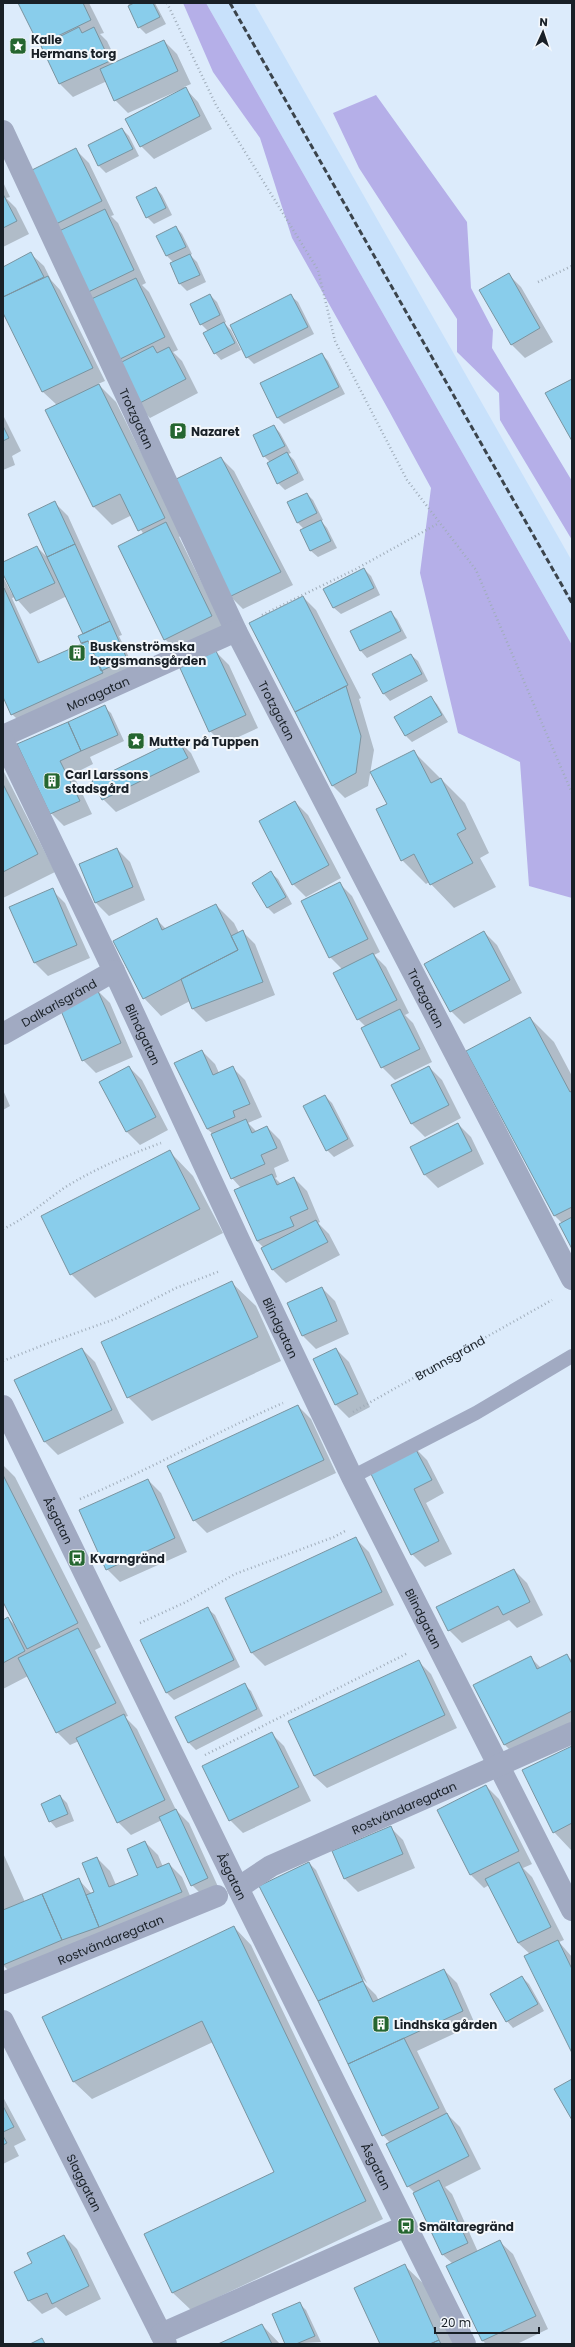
<svg xmlns="http://www.w3.org/2000/svg" width="575" height="2347" font-family="Poppins,sans-serif">
  <style>
    .built { fill: #c8e1fb }
    .forest { fill: #b5afe8 }
    .shadow { fill: #0003; fill-rule: evenodd }
    .building { fill: #89cdeb; stroke: #7a94a0 }
    .lines { fill: none; stroke-linecap: round; stroke-linejoin: round }
    .path { stroke: #a0adba; stroke-width: 2.5; stroke-dasharray: 1 3; stroke-linecap: butt }
    .service { stroke: #a1aac2; stroke-width: 14 }
    .minor { stroke: #a1aac2; stroke-width: 22 }
    .tertiary { stroke: #a1aac2; stroke-width: 22 }
    .rail { stroke: #3b444c; stroke-width: 3; stroke-dasharray: 6 3; stroke-linecap: butt }
    .labels { text-anchor: middle; dominant-baseline: central; stroke-width: 4; stroke-linejoin: round; paint-order: stroke }
    .poi-label { font-size: 12px; font-weight: bold; fill: #192027; stroke: #f3f7fb; text-anchor: start }
    .street-label { font-size: 12px; fill: #192027; stroke: #f3f7fb }
  </style>
  <rect width="100%" height="100%" fill="#dcebfb"/>
  <!-- built -->
  <path class="built" d="M206,3H254L572,561V645Z"/>
  <!-- forest -->
  <path class="forest" d="M183,3H206L572,645V898L529,886L520,762L458,733L420,573L431,488L388,409L292,238L260,138L213,72Z
    M376,95L467,222L471,288L493,330L492,348L572,481V540L500,420L499,393L457,352V319L359,168L333,113Z"/>
  <!-- shadow -->
  <path class="shadow" d="M19,3H89L104,33L100,34L107,41L117,62L164,41L177,54L191,84L184,87L198,102L212,129L154,159L141,146L182,89L128,113L115,100L107,81L73,97L60,84Z
    M128,3H155L166,24L146,34L139,27Z
    M122,129L129,136L139,156L106,173L99,166L89,145Z
    M76,150L89,163L114,215L111,216L118,223L146,283L142,285L149,292L178,350L173,352L182,361L198,393L150,418L137,405L50,227Z
    M3,182L10,197L6,198L16,208L29,234L3,247Z
    M156,188L162,195L172,215L154,224L147,217Z
    M176,227L182,234L192,254L190,255L197,262L206,282L187,291L180,284L171,264L173,262L167,256L157,236Z
    M31,254L44,266L51,280L60,290L105,381L98,384L116,402L182,535L179,537L225,630L178,652L165,639L144,535L132,515L112,525L94,507L46,410L57,405L43,392L6,316L3,317V268Z
    M509,275L521,287L553,342L525,358L512,345L481,291Z
    M210,295L217,302L226,322L224,323L231,330L241,350L221,360L215,353L208,331L201,324Z
    M291,296L298,302L314,334L254,364L247,357Z
    M322,354L328,361L345,394L284,424L277,417Z
    M3,415L21,451L12,456L15,465L3,470Z
    M274,426L280,433L291,453L288,454L294,460L304,480L285,490L278,483L270,462L264,456Z
    M221,458L234,471L293,585L243,609L230,596Z
    M307,494L313,500L323,520L321,521L327,528L337,548L318,557L311,551L301,530L304,529L298,523L288,503Z
    M55,503L68,516L122,635L119,636L133,666L19,721L12,714L3,695V577L12,594L13,593L3,572V563L37,547L50,560ZM67,596L84,634L79,637L83,644L41,663L12,598L15,597L30,614Z
    M364,569L371,576L380,595L341,614L334,608L325,589Z
    M303,597L316,610L361,698L359,699L374,750L368,786L345,798L332,785Z
    M390,612L397,619L407,638L367,658L361,651L351,632Z
    M216,652L229,665L258,728L223,744L210,731Z
    M411,655L418,661L428,681L390,701L384,694L374,675Z
    M431,698L437,704L448,722L412,742L406,736Z
    M104,707L111,713L124,741L90,757L93,764L73,774L92,814L64,826L51,813L19,745Z
    M178,740L191,753L200,772L116,812L103,799Z
    M413,751L465,803L489,853L480,858L496,887L454,908L429,882L426,884L402,860L388,804Z
    M3,770L55,872L3,898Z
    M295,802L308,815L341,878L306,897L293,884Z
    M117,849L130,862L145,900L109,916L96,903L80,864Z
    M271,873L278,879L292,904L274,914L268,908L253,883Z
    M339,883L352,896L380,952L374,955L386,967L409,1013L405,1015L413,1023L432,1062L395,1080L382,1067L366,1027L358,1019L342,969L330,957Z
    M52,890L65,903L90,958L48,976L35,963L11,908Z
    M216,905L234,923L239,933L242,931L255,944L275,995L206,1022L193,1009L190,1001L161,1016L144,998L156,919L166,929Z
    M484,932L497,945L522,993L464,1024L451,1011Z
    M97,990L110,1003L133,1057L96,1073L83,1060Z
    M530,1018L554,1042L572,1076V1247L562,1223L555,1216L467,1051Z
    M202,1051L215,1064L219,1073L232,1067L245,1080L262,1117L248,1123L257,1132L267,1127L280,1140L289,1161L274,1168L277,1177L275,1178L281,1184L294,1178L307,1191L320,1222L318,1223L329,1234L340,1255L286,1283L273,1270L262,1249L264,1248L257,1241L236,1190L241,1188L232,1178L213,1134L207,1129Z
    M129,1067L142,1080L168,1130L140,1145L127,1132L101,1082Z
    M429,1067L442,1080L461,1118L425,1137L412,1124L393,1085Z
    M3,1090L10,1106L3,1110Z
    M325,1096L332,1103L354,1146L334,1157L327,1150Z
    M458,1124L471,1137L484,1164L438,1188L425,1175L411,1148Z
    M170,1152L193,1176L223,1233L95,1298L71,1274Z
    M232,1283L256,1306L281,1361L152,1421L128,1397Z
    M322,1288L335,1301L349,1334L316,1349L303,1336Z
    M82,1349L95,1362L124,1423L58,1455L45,1442L16,1381Z
    M336,1349L349,1362L370,1407L349,1418L336,1405Z
    M298,1406L311,1419L336,1473L207,1533L194,1520Z
    M414,1447L427,1460L444,1493L426,1503L452,1554L425,1567L412,1554Z
    M3,1465L15,1477L101,1647L95,1650L128,1716L125,1717L137,1729L176,1810L189,1823L220,1891L205,1898L192,1885L162,1820L131,1835L118,1822L79,1741L70,1745L57,1732L28,1676L3,1689V1621L8,1618L17,1627L3,1599Z
    M148,1480L161,1493L187,1552L120,1582L107,1569Z
    M356,1539L369,1552L394,1605L265,1666L252,1653L227,1598Z
    M514,1570L527,1583L543,1615L517,1628L509,1620L462,1643L449,1630Z
    M208,1609L215,1615L240,1667L174,1700L167,1693L142,1640Z
    M566,1655L572,1660V1731L518,1758L505,1745L475,1685L530,1657L541,1668Z
    M418,1661L431,1674L457,1728L327,1788L314,1776Z
    M244,1684L251,1691L263,1716L196,1750L189,1743L176,1718Z
    M271,1733L284,1746L311,1801L243,1833L230,1820Z
    M572,1747V1849L571,1850L554,1832Z
    M486,1786L499,1799L532,1864L523,1868L532,1877L564,1940L559,1942L572,1957V2051L530,1954L518,1943L489,1885L484,1888L471,1875L438,1810Z
    M60,1796L67,1803L74,1821L56,1828L50,1821Z
    M390,1827L403,1840L415,1868L358,1892L345,1879L333,1852Z
    M145,1842L158,1855L163,1867L169,1864L182,1877L194,1905L16,1978L3,1965V1853L25,1902L78,1879L92,1894L95,1892L97,1858L110,1871L116,1885L139,1875Z
    M309,1863L316,1870L367,1983L362,1978V1981L376,1995L379,2001L444,1970L457,1983L475,2024L417,2051L448,2115L460,2127L481,2169L445,2187L452,2194L478,2252L500,2242L513,2254L548,2329L517,2344H486L483,2341L447,2267L453,2264L442,2254L415,2193L408,2186L390,2143L383,2135Z
    M234,1927L251,1945L383,2219L191,2310L173,2293L145,2235L275,2173L213,2042L92,2099L74,2082Z
    M522,1977L529,1984L544,2011L513,2028L507,2021Z
    M3,2097L26,2140L14,2146L19,2156L3,2164Z
    M64,2236L77,2249L101,2299L66,2316L56,2307L42,2314L29,2301L15,2273L34,2263Z
    M405,2266L429,2289L453,2344H381Z
    M299,2303L306,2310L321,2342L287,2344Z
    M262,2325L280,2344H220Z"/>
  <!-- building -->
  <path class="building" d="M18,3H83L91,20L39,45Z
    M134,3H153L160,17L138,28L128,6Z
    M79,27L82,33L94,27L110,61L59,84L41,46Z
    M164,40L178,71L114,101L100,69Z
    M186,87L200,116L140,147L125,119Z
    M122,128L133,149L98,166L88,145Z
    M76,148L102,201L50,227L24,174Z
    M156,187L166,208L146,218L136,197Z
    M3,194L17,221L3,228Z
    M105,209L134,270L82,295L53,234Z
    M176,226L186,247L166,256L156,236Z
    M31,252L44,277L3,297V267Z
    M190,254L200,275L179,284L170,263Z
    M509,273L540,328L511,345L479,290Z
    M48,276L93,368L42,392L3,313V297Z
    M136,278L165,337L114,362L85,302Z
    M210,294L220,315L200,325L190,304Z
    M291,294L308,327L246,358L230,325Z
    M224,322L235,343L214,354L203,333Z
    M153,346L157,353L169,347L186,379L136,405L118,364Z
    M322,353L339,387L277,418L260,383Z
    M572,379V441L545,393Z
    M99,384L165,518L138,531L120,494L93,507L45,410Z
    M274,425L285,446L263,457L253,435Z
    M3,426L9,438L3,441Z
    M287,452L298,473L277,484L267,463Z
    M221,457L281,572L229,597L170,482Z
    M307,493L317,513L297,523L287,502Z
    M55,501L75,544L47,557L28,514Z
    M321,520L331,541L310,551L300,530Z
    M166,522L212,616L164,640L118,546Z
    M75,544L110,621L83,634L47,557Z
    M37,546L55,583L16,601L3,574V562Z
    M364,568L374,588L333,608L323,589Z
    M4,588L38,663L88,641L103,673L11,715L3,697Z
    M303,596L348,685L295,712L249,623Z
    M391,611L401,631L360,651L350,631Z
    M110,621L127,659L101,671L88,641L81,643L78,636Z
    M216,651L246,715L209,732L180,668Z
    M411,654L422,674L383,694L372,674Z
    M346,686L361,736L356,773L332,786L295,712Z
    M431,696L442,715L405,736L394,717Z
    M105,705L118,735L81,751L68,722Z
    M68,722L81,751L60,761L80,801L50,814L17,744Z
    M178,739L188,758L102,800L92,781Z
    M414,750L431,783L441,778L466,829L457,834L473,863L430,885L414,854L401,861L376,809L387,804L370,772Z
    M3,784L38,854L3,872Z
    M295,801L329,865L292,885L259,821Z
    M117,848L133,887L95,903L79,864Z
    M271,871L286,897L267,908L252,883Z
    M340,882L368,939L329,958L301,901Z
    M53,888L77,945L34,963L9,907Z
    M216,904L238,950L143,999L113,941L157,918L162,930Z
    M243,930L263,982L192,1009L181,979L238,950L231,936Z
    M484,931L510,980L450,1012L424,964Z
    M373,953L397,1000L357,1020L333,973Z
    M97,989L121,1043L82,1061L59,1006Z
    M400,1009L420,1049L381,1068L361,1028Z
    M530,1017L570,1092L572,1091V1207L554,1216L466,1051Z
    M202,1050L213,1075L233,1066L250,1104L233,1111L235,1117L207,1129L174,1063Z
    M129,1066L156,1117L126,1132L99,1082Z
    M429,1066L449,1105L411,1124L391,1085Z
    M325,1095L348,1139L326,1151L303,1106Z
    M246,1119L252,1133L267,1126L277,1148L261,1155L265,1164L231,1179L211,1134Z
    M458,1123L472,1151L424,1175L410,1147Z
    M170,1150L200,1209L70,1275L41,1216Z
    M272,1174L277,1185L294,1177L308,1209L290,1217L294,1226L257,1241L234,1190Z
    M572,1217V1249L559,1224Z
    M316,1220L328,1242L272,1270L261,1248Z
    M232,1281L258,1337L127,1398L101,1342Z
    M322,1287L337,1321L302,1336L287,1303Z
    M82,1348L112,1410L44,1442L14,1380Z
    M336,1348L358,1394L335,1405L313,1359Z
    M298,1405L324,1460L193,1521L167,1466Z
    M414,1446L432,1480L414,1489L439,1541L411,1555L369,1470Z
    M3,1475L78,1623L27,1649L3,1602Z
    M148,1479L175,1538L106,1570L79,1510Z
    M356,1537L382,1592L251,1653L225,1598Z
    M514,1569L530,1602L503,1615L498,1606L448,1631L436,1607Z
    M208,1607L234,1660L166,1693L140,1640Z
    M8,1617L25,1651L3,1663V1620Z
    M78,1628L116,1703L56,1733L18,1658Z
    M567,1654L572,1664V1711L504,1745L473,1685L531,1656L537,1669Z
    M419,1660L445,1715L314,1776L288,1721Z
    M245,1683L257,1709L188,1743L175,1717Z
    M124,1714L165,1800L117,1823L76,1738Z
    M272,1732L299,1787L229,1821L202,1766Z
    M572,1746V1823L553,1833L522,1770Z
    M486,1785L519,1851L470,1875L437,1810Z
    M60,1795L68,1814L49,1822L41,1804Z
    M176,1809L208,1878L191,1886L159,1817Z
    M391,1826L403,1854L344,1879L332,1851Z
    M145,1841L157,1868L169,1863L182,1892L99,1927L86,1895L94,1892L82,1863L97,1857L109,1887L138,1875L127,1849Z
    M309,1862L363,1981L318,2001L259,1886Z
    M519,1862L551,1927L518,1943L485,1879Z
    M79,1878L99,1927L62,1940L42,1894Z
    M42,1894L62,1940L3,1965V1910Z
    M234,1926L366,2201L172,2293L144,2234L274,2172L202,2021L73,2082L42,2017Z
    M558,1940L572,1969V2053L524,1956Z
    M444,1969L463,2011L348,2064L318,2001L363,1981L373,2002Z
    M522,1976L538,2004L506,2022L490,1994Z
    M404,2038L439,2108L382,2136L348,2064Z
    M572,2079V2120L554,2089Z
    M3,2106L14,2127L3,2132Z
    M447,2113L469,2156L407,2187L386,2144Z
    M3,2136L7,2143L3,2145Z
    M439,2180L468,2243L442,2255L413,2193Z
    M64,2235L89,2286L52,2304L47,2293L28,2301L14,2272L32,2263L27,2253Z
    M500,2240L536,2316L482,2341L446,2266Z
    M405,2264L439,2340L430,2344H380L354,2288Z
    M300,2302L315,2336L296,2344H285L272,2314Z
    M262,2324L272,2344H218Z
    M42,2338L45,2344H30Z
    M439,2340L441,2344H430Z"/>
  <g class="lines">
    <!-- path -->
    <g class="path">
      <path d="M167,3L216,105L318,270L335,341L407,480L476,570L572,793"/>
      <path d="M538,282L572,266"/>
      <path d="M262,615L356,569L439,523"/>
      <path d="M3,1229C25,1219 44,1202 64,1188C96,1168 126,1156 161,1143"/>
      <path d="M3,1361L51,1342L115,1319L176,1288L220,1271"/>
      <path id="s1" d="M353,1412L552,1300"/>
      <path d="M80,1499C149,1470 214,1433 283,1403"/>
      <path d="M140,1623L186,1602L235,1574L334,1537L347,1530"/>
      <path d="M205,1755L408,1653"/>
    </g>
    <!-- service -->
    <path class="service" d="M352,1477L476,1413L572,1356"/>
    <!-- minor -->
    <g class="minor">
      <path id="s2" d="M3,131L236,631L572,1279"/>
      <path id="s3" d="M3,736L236,631"/>
      <path id="s4" d="M3,740L114,971L238,1238L352,1477L572,1910"/>
      <path id="s5" d="M3,1034L114,971"/>
      <path id="s6" d="M238,1888L271,1866L572,1733"/>
      <path id="s7" d="M3,1983L217,1896"/>
      <path id="s8" d="M3,2021L166,2344"/>
      <path d="M161,2334L406,2226"/>
    </g>
    <!-- tertiary -->
    <path class="tertiary" id="s9" d="M3,1406L238,1888L465,2344"/>
    <!-- rail -->
    <path class="rail" d="M230,3L572,603"/>
  </g>
  <!-- icons -->
  <defs>
    <g id="sight-square" transform="scale(0.9)"><rect x="-9" y="-9" width="18" height="18" rx="4" fill="#256630" stroke="#f3f7fb"/><path d="M0-6L1.8-2.2L6-1.7L2.9 1.2L3.7 5.4L0 3.3L-3.7 5.4L-2.9 1.2L-6-1.7L-1.8-2.2Z" fill="#fff"/></g>
    <g id="parking-square" transform="scale(0.9)"><rect x="-9" y="-9" width="18" height="18" rx="4" fill="#256630" stroke="#f3f7fb"/><path d="M-3.5-5.5H1a3.5 3.5 0 0 1 0 7H-1V5.5H-3.5ZM-1-3.4V-.6H.8a1.4 1.4 0 0 0 0-2.8Z" fill="#fff"/></g>
    <g id="building-square" transform="scale(0.9)"><rect x="-9" y="-9" width="18" height="18" rx="4" fill="#256630" stroke="#f3f7fb"/><path d="M-4-6H4V6H1V3H-1V6H-4ZM-2.5-4.3h1.7v1.8h-1.7ZM.8-4.3h1.7v1.8H.8ZM-2.5-1h1.7V.8h-1.7ZM.8-1h1.7V.8H.8Z" fill="#fff"/></g>
    <g id="bus-square" transform="scale(0.9)"><rect x="-9" y="-9" width="18" height="18" rx="4" fill="#256630" stroke="#f3f7fb"/><path d="M-5-6H5V4H4V6H2V4H-2V6H-4V4H-5ZM-3.5-4V0h7V-4ZM-3.5 1.2v1.5H-2V1.2ZM2 1.2v1.5H3.5V1.2Z" fill="#fff"/></g>
  </defs>
  <g fill-rule="evenodd">
    <use href="#sight-square" x="18" y="46"/>
    <use href="#parking-square" x="178" y="431"/>
    <use href="#building-square" x="77" y="653"/>
    <use href="#sight-square" x="136" y="741"/>
    <use href="#building-square" x="52" y="781"/>
    <use href="#bus-square" x="77" y="1558"/>
    <use href="#building-square" x="381" y="2024"/>
    <use href="#bus-square" x="406" y="2226"/>
  </g>
  <g class="labels">
    <!-- poi labels -->
    <g class="poi-label">
      <text x="31" y="39">Kalle<tspan x="31" dy="14">Hermans torg</tspan></text>
      <text x="191" y="431">Nazaret</text>
      <text x="90" y="646">Buskenströmska<tspan x="90" dy="14">bergsmansgården</tspan></text>
      <text x="149" y="741">Mutter på Tuppen</text>
      <text x="65" y="774">Carl Larssons<tspan x="65" dy="14">stadsgård</tspan></text>
      <text x="90" y="1558">Kvarngränd</text>
      <text x="394" y="2024">Lindhska gården</text>
      <text x="419" y="2226">Smältaregränd</text>
    </g>
    <!-- street labels -->
    <g class="street-label">
      <text stroke="none"><textPath href="#s2" startOffset="317">Trotzgatan</textPath></text>
      <text stroke="none"><textPath href="#s3" startOffset="104">Moragatan</textPath></text>
      <text stroke="none"><textPath href="#s2" startOffset="641">Trotzgatan</textPath></text>
      <text stroke="none"><textPath href="#s2" startOffset="965">Trotzgatan</textPath></text>
      <text stroke="none"><textPath href="#s5" startOffset="64">Dalkarlsgränd</textPath></text>
      <text stroke="none"><textPath href="#s4" startOffset="326">Blindgatan</textPath></text>
      <text stroke="none"><textPath href="#s4" startOffset="650">Blindgatan</textPath></text>
      <text stroke="none"><textPath href="#s1" startOffset="111">Brunnsgränd</textPath></text>
      <text stroke="none"><textPath href="#s9" startOffset="127">Åsgatan</textPath></text>
      <text stroke="none"><textPath href="#s4" startOffset="974">Blindgatan</textPath></text>
      <text stroke="none"><textPath href="#s6" startOffset="185">Rostvändaregatan</textPath></text>
      <text stroke="none"><textPath href="#s9" startOffset="523">Åsgatan</textPath></text>
      <text stroke="none"><textPath href="#s7" startOffset="116">Rostvändaregatan</textPath></text>
      <text stroke="none"><textPath href="#s9" startOffset="847">Åsgatan</textPath></text>
      <text stroke="none"><textPath href="#s8" startOffset="181">Slaggatan</textPath></text>
    </g>
  </g>
  <!-- border -->
  <rect width="575" height="2347" fill="none" stroke="#192027" stroke-width="8"/>
  <!-- north arrow -->
  <g transform="translate(543 32) rotate(3)" stroke="#f3f7fb" stroke-width="3" paint-order="stroke">
  <path d="M0-3L7 15L0 10L-7 15Z" fill="#192027"/>
  <text y="-6" font-size="11" font-weight="bold" text-anchor="middle" fill="#192027">N</text>
  </g>
  <!-- scale -->
  <path d="M435 2327v6h104v-6" fill="none" stroke="#192027" stroke-width="2"/>
  <text x="441" y="2327" font-size="12" fill="#192027" stroke="#f3f7fb" stroke-width="3" paint-order="stroke">20 m</text>
</svg>
